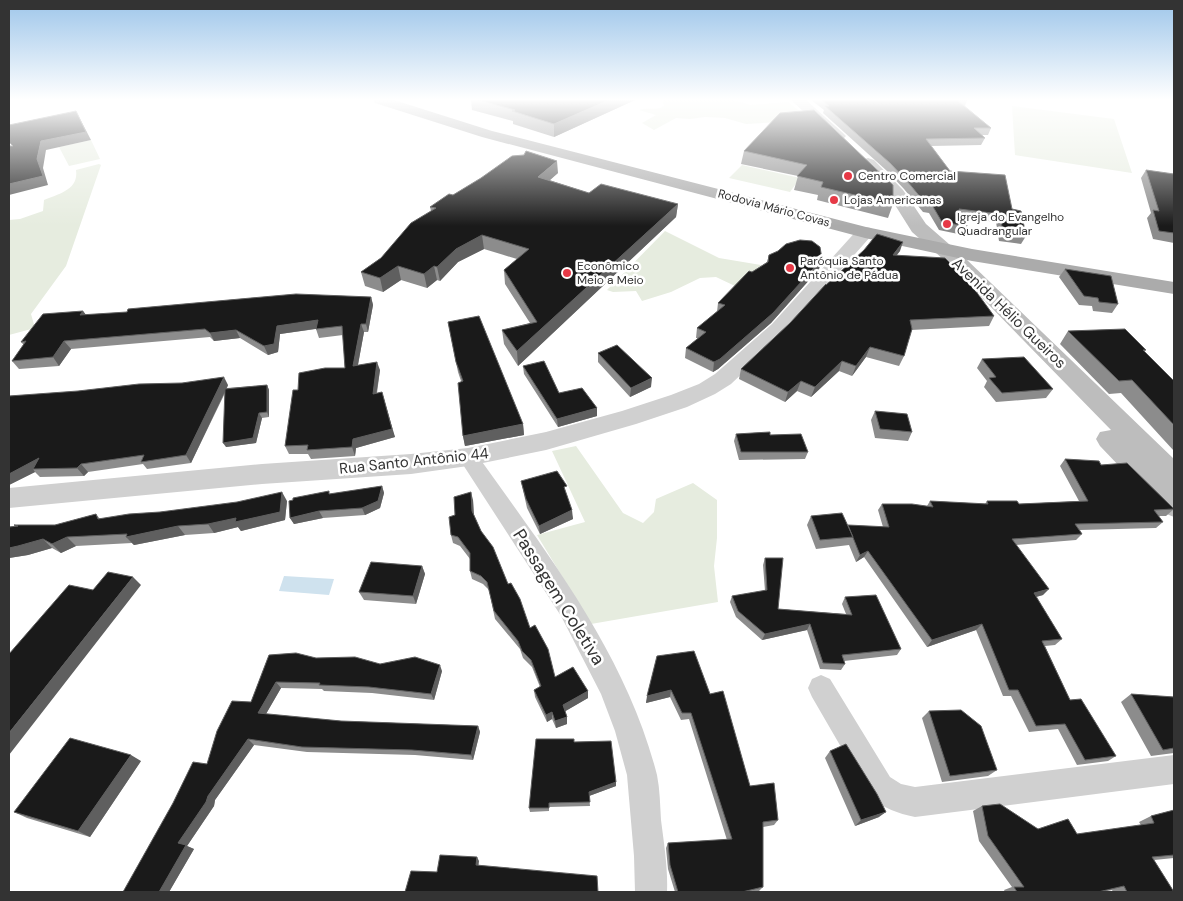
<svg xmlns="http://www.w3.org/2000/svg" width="1183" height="901" font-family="'DM Sans',sans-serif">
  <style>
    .green { fill: #e6ecdf }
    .water { fill: #cfe2ee }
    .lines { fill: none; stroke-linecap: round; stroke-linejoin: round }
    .minor { fill: #d0d0d0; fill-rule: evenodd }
    .tertiary { fill: #d0d0d0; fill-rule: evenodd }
    .secondary { fill: #bdbdbd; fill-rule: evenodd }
    .primary { fill: #ababab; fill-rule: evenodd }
    .wall { fill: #8c8c8c }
    .shaded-wall { fill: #5f5f5f }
    .building { fill: #1a1a1a; stroke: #5f5f5f }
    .poi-dot { fill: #e63946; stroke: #fff; stroke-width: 2 }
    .labels { text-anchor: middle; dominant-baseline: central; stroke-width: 5; stroke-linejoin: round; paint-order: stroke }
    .far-poi-label { font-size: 12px; fill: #333; stroke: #fff; text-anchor: start }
    .far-street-label { font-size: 12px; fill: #333; stroke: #fff }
    .street-label { font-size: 15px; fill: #333; stroke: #fff }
    .near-street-label { font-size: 18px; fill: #333; stroke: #fff }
  </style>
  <rect width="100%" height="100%" fill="#fff"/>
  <!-- green -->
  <path class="green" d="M662,100H733L751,105L788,102L811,120L746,124L725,118L705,117L690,119L676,118L654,130L642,123L656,115L639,110C648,107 657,111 664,106Z
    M1012,106L1114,119L1132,173L1015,155Z
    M91,140L100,159L69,166L59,147Z
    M99,164L101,165L66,266L31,314L35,328L9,335V220L20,219L43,211L44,200C58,194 79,190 76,170Z
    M742,165L800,178L790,192L729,178Z
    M665,231L719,258L761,265L757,274L735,286L716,277L700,278L671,292L642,301L636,291L613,292L607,290Z
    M576,446L623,513L643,523L654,512L656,499L693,483L717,500V538L714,566L718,602L591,624L537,535L585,522L552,451Z"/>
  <!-- water -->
  <path class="water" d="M284,576L334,579L329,595L279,591Z"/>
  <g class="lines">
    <!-- minor -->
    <path class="minor" d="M468,450L475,452C546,552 626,653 657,775C660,790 660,805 661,820C664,844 668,868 667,892H635L634,856L627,775L615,731L601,694L561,616L458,457L461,452Z
      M821,675L830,679L890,777L901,784L915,787L1174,755V784L915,817C897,813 885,809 870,797L812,697L808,688L812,679Z"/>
    <!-- tertiary -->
    <path class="tertiary" d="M865,227L871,228L874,232L871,236L786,332L731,384L715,394L687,407L636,424L546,450L468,466L411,474L262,484L9,508V488L262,464L411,454L468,448L546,432L622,411L671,395L699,384L715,374L772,324L859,228Z"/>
    <!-- secondary -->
    <path class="secondary" d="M791,100H806L843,133L846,136L843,139H833Z
      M868,158L874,160L903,190L926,224L965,258L1174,459V517L1164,513L1100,446L1096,439L1100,432L1111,430L951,266L912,232L890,197L860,163L862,160Z"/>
    <!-- primary -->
    <path class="primary" d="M373,100H394L492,131L866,227L972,249L1174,282V294L972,261L865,238L482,137L375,103Z"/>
  </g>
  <!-- wall -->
  <path class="wall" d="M471,100H635L554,137L513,124V121L472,110Z
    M811,100H967L965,106L991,128L988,135H982L985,138L981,145L931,146L950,171L1012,209L1026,236L1021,244L999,241L996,222L963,218L967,226L963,235L939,230L929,213L923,212L904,189L887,171L823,113L824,110Z
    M780,113L893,204L888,218L817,200L818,195L794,190L798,176L741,164L744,151Z
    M1146,170L1174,174V243L1153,239L1147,218L1151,213L1141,178Z
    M558,173L549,180L589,193L678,204L676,217L518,366L504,344L502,330L530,323L505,284L504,270L517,259L484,249L458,262L440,281L437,280L427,288L401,280L383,292L365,286L361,272L381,258L431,211L430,207L453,195Z
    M900,251L897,255L994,316L989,326L911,330L904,356L899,366L866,357L852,376L839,371L811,397L797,391L785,402L739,379L741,369L790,323L826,285Z
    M769,255L822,259L819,269L771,323L718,369L713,372L685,358L686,348L698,338H696L697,328L717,312L718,303L752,272L767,262Z
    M1065,269L1118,304L1112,313L1093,311L1092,306L1079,305L1059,277Z
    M371,297L373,305L368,332H364L358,365L380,370L377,393L395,437L356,448L355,456L311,459L308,454H289L285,446L298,390L345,368L343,335L319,338L316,329L280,334L278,352L268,355L240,338L214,341L210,337L71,349L59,366L19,369L12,361L24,345L21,342L83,311L86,315Z
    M448,322L523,424L524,435L465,446L463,436L461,381L458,372Z
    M1068,331L1146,350L1144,352L1174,381V451L1121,393L1109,394L1060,344Z
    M598,353L651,387L630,397L598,362Z
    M982,359L1053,389L1046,398L996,402L984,387L987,381L977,368Z
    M523,366L559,393L597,408V416L558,427L524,374Z
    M228,385L227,388L267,385L269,390V417L262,418L256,443L226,447L225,393L191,463L147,469L143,464L88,472L84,476L40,477L35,472L9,485V396Z
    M875,411L912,432L908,441L875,438L871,420Z
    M736,434L770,435L808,452L805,459L739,460L734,441Z
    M1065,459L1101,465L1174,509L1166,516H1159L1163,522L1156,528L1080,530L1082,534L1076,540L1016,545L1043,595L1036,597L1062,639L1055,645L1045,646L1070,700L1116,756L1108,761L1077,765L1058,729L1029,732L1011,696H1003L976,630L927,647L864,557L856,562L849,545L816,549L807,525L811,516L848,525L883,527L878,510L882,504L927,506L930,501L985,504L987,501L1019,504L1079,501L1060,466Z
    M521,481L567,495L573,519L540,534L527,508Z
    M382,486L384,493L380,508L365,515L323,518L294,524L290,518L331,494Z
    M473,500L474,515L481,531L555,677L588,691V698L565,711L567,717V724L556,728L552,719L547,722L535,697L534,690L540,687L532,667L523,658L520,649L495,619L489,590L483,584L472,579L470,571V559L460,546L453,543L451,535L455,515Z
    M287,501L285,520L241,531L238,527L214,533L185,535L134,545L132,543L76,546L61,553L52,548L28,555L9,558V527L16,526L14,525H55L96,514L100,519L160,512Z
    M765,558L778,609L846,614L842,604L845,597L901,649L897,655L844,661L845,664L841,670L820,669L807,630L762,640L736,617L730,602L732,596L765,591L763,565Z
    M422,566L425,574L416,604L364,600L359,592Z
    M269,655L380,664L442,671L434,700L372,693L324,691L322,689L281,688L266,714L341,721L478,726L480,732L473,760L415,755L307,752L254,745L215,800L214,806L187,846L194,849L169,892H123L207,764L251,702Z
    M657,656L710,694L750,786L778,820L774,825L763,827V887L759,891L755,892H675L668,869L666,848L668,843L727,840L689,719L681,720L670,697L646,703Z
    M1131,694L1174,697V754V753L1151,756L1121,702Z
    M929,711L997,770L988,776L942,782L922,718Z
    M574,742L616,782V786L589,796L590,806L549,807V811L530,812L529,808Z
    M830,751L879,817L855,826L825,758Z
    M141,761L90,837L27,818L14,812Z
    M982,806L1038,829L1077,834L1141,825L1139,822L1151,816L1174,810V858L1154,860L1174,892H1113L1112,890L1103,892H1005L1004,890L1012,887L979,841L973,811Z"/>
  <!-- shaded-wall -->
  <path class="shaded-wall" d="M609,100H635L554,137V124Z
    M76,111L91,140L46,150L43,168L48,185L9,195V184L37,159L41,141Z
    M557,161L558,173L539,190L538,177Z
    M678,204L676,217L518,366L517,351Z
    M482,235L484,249L458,262L440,281L437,267L456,249Z
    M903,242L900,251L889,264L893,255Z
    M822,259L819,269L771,323L718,369L713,372L714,362Z
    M398,266L401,280L383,292L380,278Z
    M434,266L437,280L427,288L424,274Z
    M371,297L373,305L368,332L366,324Z
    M83,311L89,319L80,315Z
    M318,320L321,328L280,334L278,352L268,355L264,346L277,326Z
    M361,324L364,332L356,375L353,366Z
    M236,330L240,338L214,341L210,333Z
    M64,341L71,349L59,366L53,357Z
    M870,347L866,357L852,376L856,366Z
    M842,361L839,371L811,397L815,387Z
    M377,362L380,370L375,402L373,394Z
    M224,377L228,385L191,463L186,455Z
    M652,378L651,387L630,397L631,388Z
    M801,381L797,391L785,402L788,392Z
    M267,385L269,390V417L267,412Z
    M382,392L395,437L356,448L355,456L352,447L353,439Z
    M597,408V416L558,427L557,419Z
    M259,413L262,418L256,443L226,447L223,443Z
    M523,424L524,435L465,446L463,436Z
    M39,458L33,469L35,472L9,485V474Z
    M81,464L88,472L84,476L77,468Z
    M382,486L384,493L380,508L365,515L362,508Z
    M282,492L287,501L285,520L241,531L238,527L214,533L208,524Z
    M471,492L473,500L474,520L472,511Z
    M572,510L573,519L540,534L539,526Z
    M319,511L323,518L294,524L290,518Z
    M178,526L185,535L134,545L126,537Z
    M67,537L76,546L61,553L52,544Z
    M43,539L52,548L28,555L9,558V548Z
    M868,551L864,557L856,562L860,555Z
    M422,566L425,574L416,604L413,596Z
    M133,577L141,585L9,755V733Z
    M1049,589L1043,595L1028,599L1034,593Z
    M810,624L807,630L762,640L765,634Z
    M982,624L976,630L927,647L932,640Z
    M440,665L442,671L434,700L431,694Z
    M276,682L281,688L263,719L258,713Z
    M671,690L670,697L646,703L647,696Z
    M588,691V698L564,712L563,705Z
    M552,712V719L547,722L546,715Z
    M567,717V724L556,728L555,721Z
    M478,726L480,732L473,760L471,755Z
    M248,739L254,745L215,800L214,806L187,846L194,849L169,892H159L178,843L208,796Z
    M131,755L141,761L90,837L78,831Z
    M616,782V786L589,796V792Z
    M886,812L879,817L855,826L861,820Z
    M477,857L479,861L478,870L476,865Z"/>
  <!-- building -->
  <path class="building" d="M478,100H609L554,124L512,111L515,110Z
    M822,100H967L958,101L991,128H974L985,138L926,139L950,171L1005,175L1012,209L1021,211L1026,236L1003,233L1000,214L959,209L967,226L942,222L932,205L926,204L907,181L890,163L825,106H829Z
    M814,110L893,185V204L821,187L823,182L797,176L807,165L744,151L780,113Z
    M76,111L86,132L41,141L37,159L43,176L9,184V146H13L9,142V125Z
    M526,151L557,161L538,177L589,193L601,184L678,204L517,351L502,330L537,322L504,270L529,249L482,235L456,249L437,267L434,266L424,274L398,266L380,278L361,272L381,258L411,223L436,208L430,207L449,194L453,195L481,178L512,156L524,155Z
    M1146,170L1174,174V233L1159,231L1153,210L1159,211Z
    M877,234L903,242L893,255L945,258L970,283L994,316L910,320L912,329L904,356L870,347L856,366L842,361L815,387L801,381L788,392L741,369L790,323L826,284V285L864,250Z
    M800,240L812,241L820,247L822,259L773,313L720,359L714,362L686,348L706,332L697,328L725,305L718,303L749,271L752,272L768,262L769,255L778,251L786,244Z
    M1065,269L1111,276L1118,304L1099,302L1098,298L1084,296Z
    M296,294L371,297L366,324H361L353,366L377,362L373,394L382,392L392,429L353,439L352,447L307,450L308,445L285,446L293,390H298L299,373L325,368H345L342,326L316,329L318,320L277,326L274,344L264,346L236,330L210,333L205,329L64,341L53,357L12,361L26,341L21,342L43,314L83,311L80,315L127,312L128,309Z
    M479,316L523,424L463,436L458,383L463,381L456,362L448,322Z
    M1125,329L1146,350H1143L1174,381V425L1132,380L1119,381L1068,331Z
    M617,345L652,378L631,388L598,353Z
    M1024,357L1053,389L1002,393L989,378L996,377L982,359Z
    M544,361L559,393L582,388L597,408L557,419L523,366Z
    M224,377L186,455L141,462L144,455L81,464L77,468L33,469L39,458L9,474V396L78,391L139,384L182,383Z
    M267,385V412L259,413L253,438L223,443L225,389Z
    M875,411L907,414L912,432L880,429Z
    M770,432V435L801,434L808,452H741L736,434Z
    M1065,459L1099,461L1101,465L1127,463L1174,509L1154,510L1163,522L1075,524L1082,534L1012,539L1049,589L1034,593L1062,639L1042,641L1070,700L1081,699L1116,756L1085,760L1065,724L1036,726L1018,690H1009L982,624L932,640L868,551L860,555L848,525L889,527L882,504H912L933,507L930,501L988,504L987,501H1017L1019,504L1088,501Z
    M557,471L567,486L564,487L572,510L539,526L526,499L521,481Z
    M382,486L378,501L362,508L319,511L290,518L289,501L293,500V498L329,491V494Z
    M282,492L280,512L235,522L236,518L208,524L178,526L126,537L127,534L67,537L52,544L43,539L18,546L9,548V527L18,526L14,525H55L96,514L98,519L129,514L160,512L237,502Z
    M471,492L472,511L481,531L493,547L508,584L511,583L520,599L530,628L535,625L548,649L555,677L573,667L588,691L563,705L567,717L555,721L552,712L546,715L534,690L541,686L531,660L522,651L518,641L494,611L487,582L481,576L470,571V553L458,537L451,535L449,517L455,515L454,497Z
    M842,513L853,537L820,540L811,516Z
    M765,558H783L778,609L852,615L845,597L876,595L901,649L842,655L845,664L823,663L810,624L765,634L738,611L732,596L767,590Z
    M371,562L422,566L413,596L359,592Z
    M108,572L133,577L9,733V654L69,585L93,590Z
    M694,651L710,694L723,691L750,786L774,783L778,820L763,822V887L742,892H678L670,865L668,843L732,839L691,713H682L671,690L647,696L657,656Z
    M296,653L316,658L355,657L380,664L415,657L440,665L431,694L369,687L319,685L320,683L276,682L258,713L341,721L478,726L471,755L412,750L302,747L248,739L208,796L206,802L178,843L186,845L159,892H123L173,803L193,762L207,764L217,731L232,701L251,702L269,655Z
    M1131,694L1174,697V748L1163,750Z
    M961,710L981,726L997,770L950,776L929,711Z
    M70,738L131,755L78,831L14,812Z
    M536,739H574V742L611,741L616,782L589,792L590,802L549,803V808H529Z
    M846,744L877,794L886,812L861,820L830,751Z
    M1000,804L1038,829L1068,819L1077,834L1154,823L1151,816L1174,810V855L1152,857L1174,892H1127L1124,886L1098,892H1017L1014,887H1024L988,836L982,806Z
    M440,855L477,857L476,865L597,876L598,892H405L411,871L437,872Z"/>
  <!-- sky -->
  <linearGradient id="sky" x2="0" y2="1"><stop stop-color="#9ec6ea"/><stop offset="0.44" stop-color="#fff"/><stop offset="1" stop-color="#fff" stop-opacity="0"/></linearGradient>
  <rect width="1183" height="226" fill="url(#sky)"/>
  <!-- markers -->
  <g class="poi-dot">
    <circle cx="848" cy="176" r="5"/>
    <circle cx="834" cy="200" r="5"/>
    <circle cx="947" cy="224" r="5"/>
    <circle cx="790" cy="268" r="5"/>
    <circle cx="567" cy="273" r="5"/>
  </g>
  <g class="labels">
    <!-- far-poi labels -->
    <g class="far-poi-label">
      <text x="858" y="176">Centro Comercial</text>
      <text x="844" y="200">Lojas Americanas</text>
      <text x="957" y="217">Igreja do Evangelho<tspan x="957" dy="14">Quadrangular</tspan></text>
      <text x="800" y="261">Paróquia Santo<tspan x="800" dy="14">Antônio de Pádua</tspan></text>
      <text x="577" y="266">Econômico<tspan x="577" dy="14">Meio a Meio</tspan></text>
    </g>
    <!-- far-street labels -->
    <g class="far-street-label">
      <text transform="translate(774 208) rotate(15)">Rodovia Mário Covas</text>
    </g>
    <!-- street labels -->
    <g class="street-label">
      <text transform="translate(1009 313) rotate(44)">Avenida Hélio Gueiros</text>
      <text transform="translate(414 461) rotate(-6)">Rua Santo Antônio 44</text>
    </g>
    <!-- near-street labels -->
    <g class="near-street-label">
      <text transform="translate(559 597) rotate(58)">Passagem Coletiva</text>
    </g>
  </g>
  <!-- border -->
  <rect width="1183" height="901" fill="none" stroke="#333333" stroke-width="20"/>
</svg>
